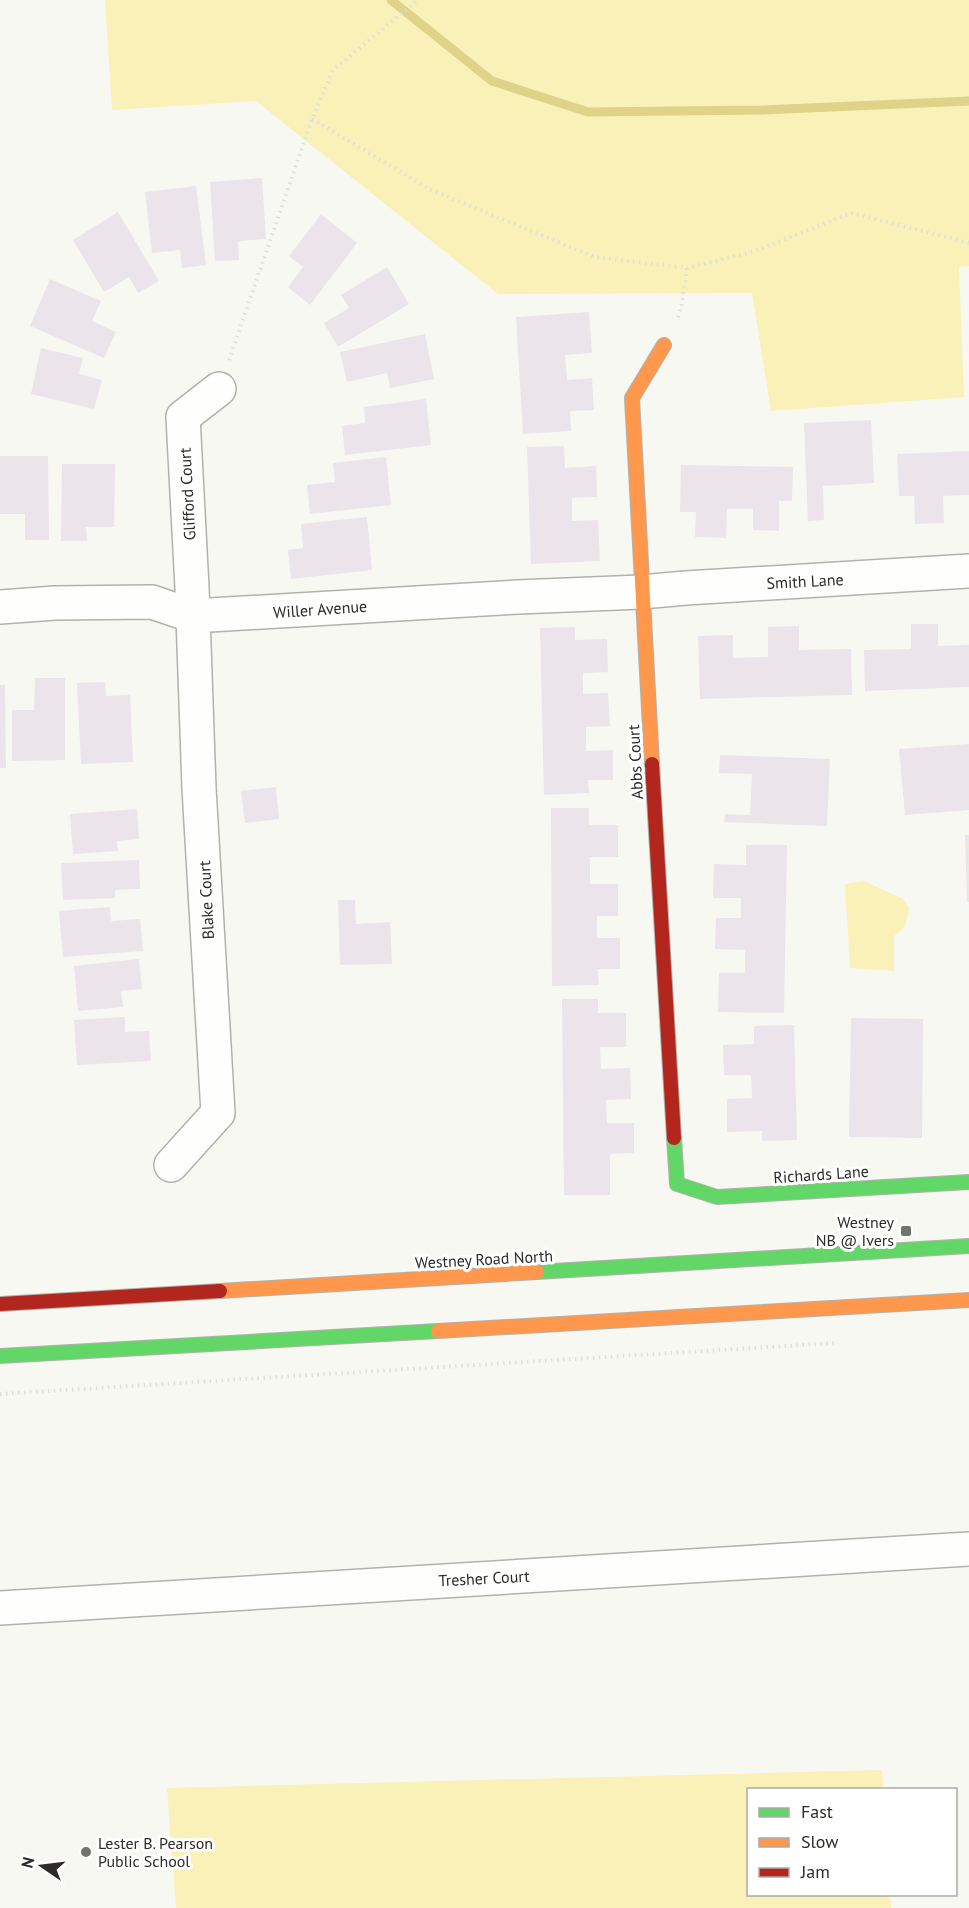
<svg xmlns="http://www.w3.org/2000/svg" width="969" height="1908" font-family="'PT Sans',sans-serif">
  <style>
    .green { fill: #f9f1b7 }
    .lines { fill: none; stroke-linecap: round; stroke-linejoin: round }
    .stream { stroke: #ded388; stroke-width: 9 }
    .building { fill: #ebe4eb }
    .street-casing { stroke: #b2b2ad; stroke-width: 36 }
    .fast-casing { stroke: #b2b2ad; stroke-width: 16 }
    .slow-casing { stroke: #b2b2ad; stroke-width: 16 }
    .jam-casing { stroke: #b2b2ad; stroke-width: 16 }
    .path { stroke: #dededc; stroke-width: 4; stroke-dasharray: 1.5 4.5; stroke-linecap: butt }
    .street { stroke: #fefefd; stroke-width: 33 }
    .fast { stroke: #63d668; stroke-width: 14 }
    .slow { stroke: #ff974d; stroke-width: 14 }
    .jam { stroke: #b3261e; stroke-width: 14 }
    .poi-dot { fill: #73736e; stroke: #fff; stroke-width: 2 }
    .labels { text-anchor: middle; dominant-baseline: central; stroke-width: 6; stroke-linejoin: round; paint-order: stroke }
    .street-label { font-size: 16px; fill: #2c2b27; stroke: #fff }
    .poi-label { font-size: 16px; fill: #2c2b27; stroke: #fff; text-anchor: end }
  </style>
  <rect width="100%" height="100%" fill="#f8f8f2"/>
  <!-- green -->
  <path class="green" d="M105,0H969V266L959,267L964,397L771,411L752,293L498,294L256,101L112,110Z
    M864,881L903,899L909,908C907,922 905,929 894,936V971L850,968L845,884Z
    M882,1770L883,1789L748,1790V1894L890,1895L891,1908H176L167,1788Z"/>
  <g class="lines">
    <!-- stream -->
    <path class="stream" d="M391,0L492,81L588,112L762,110L969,101"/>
  </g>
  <!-- building -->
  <path class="building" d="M262,178L266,239L238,241L239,260L215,261L210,182Z
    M196,186L206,265L182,268L180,250L152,253L145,192Z
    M118,212L159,281L138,293L129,277L104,292L73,240Z
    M321,214L357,243L310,305L288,287L303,267L289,256Z
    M387,267L409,304L338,347L324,323L349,308L341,295Z
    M50,279L101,301L92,321L116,332L104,358L30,326Z
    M589,312L592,353L565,355L567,380L592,378L594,410L570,411L571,431L523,434L516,317Z
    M425,334L434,379L390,388L387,373L347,382L340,352Z
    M41,348L83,358L79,374L102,380L94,409L31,394Z
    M426,399L431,445L345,455L342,426L365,423L364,407Z
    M871,420L874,483L823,486L824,520L808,521L804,423Z
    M564,446L565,468L596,466L597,497L572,498V521L598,520L600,561L531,564L527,447Z
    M969,451V495L943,496L944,523L915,524L914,496H899L897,454Z
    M0,456H48L49,540H25V514H0Z
    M386,457L391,505L310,514L307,485L335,482L333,463Z
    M62,464H115L114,527H86L87,541H61Z
    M681,465L793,467L792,501H779V531L753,530V509H727L726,538L695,537L696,512H680Z
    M367,517L372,570L291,579L288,550L303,548L301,524Z
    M911,624H938V646L969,645V687L865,691L864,650L911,649Z
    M799,626V650L851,649L852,695L700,699L698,636L733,635V658L768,657V627Z
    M575,627V640L607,639L608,672L583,673V694L608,693L610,726L586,727V751L613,750V780H588L589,793L544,795L540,628Z
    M35,678H65V760L12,761V710H34Z
    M105,682L106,696L130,695L133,762L81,764L77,683Z
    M0,685H5L6,768H0Z
    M969,744V810L905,815L899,749Z
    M720,755L830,759L827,826L724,822L725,814L750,815L752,774L719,773Z
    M276,787L279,819L245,823L241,791Z
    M551,808H589V825H618V857H590V884H618V916H597V938H620V969H598L599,985L552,986Z
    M137,809L139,839L117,841L118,851L73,854L70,814Z
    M965,835H969V902H967Z
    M746,845H787L784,1013L718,1012L719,973H745V950L715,949L716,918H741V898H713L714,864L746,865Z
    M139,860L140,889L115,890V898L63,900L61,863Z
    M338,900H355L356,924L390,922L392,964L340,965Z
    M110,907L111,921L140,919L143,951L63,957L59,911Z
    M139,959L142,989L121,991L123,1007L78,1011L74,966Z
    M562,999H598V1013H626V1047H600L601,1069L630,1068L631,1099L606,1100L607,1123H634V1153L610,1154V1195H564Z
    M125,1017V1032L149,1031L151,1061L77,1065L74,1020Z
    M851,1018L923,1019L922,1138L849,1137Z
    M794,1025L797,1140L762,1141V1131L727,1132V1099L752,1098L751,1075H724L723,1045L754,1044V1026Z"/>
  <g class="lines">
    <!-- street casing -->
    <g class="street-casing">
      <path id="street" d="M0,607L55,603L152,602L193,616L518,597L641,592L686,588L969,571
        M171,1165L218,1113L199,788L192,588L183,417L219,389
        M0,1608L969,1549"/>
    </g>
    <!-- fast casing -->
    <g class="fast-casing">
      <path id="fast" d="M674,1138L677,1184L717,1197L969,1182
        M537,1272L969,1246
        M0,1356L438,1331"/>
    </g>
    <!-- slow casing -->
    <g class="slow-casing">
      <path id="slow" d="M652,764L632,398L664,345
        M220,1291L537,1272
        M438,1331L969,1300"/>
    </g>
    <!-- jam casing -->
    <g class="jam-casing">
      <path id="jam" d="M652,764L674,1138
        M0,1304L220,1291"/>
    </g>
    <!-- path -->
    <path class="path" d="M312,119L431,190L595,257L687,268L755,251L851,213L969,243
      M678,317L681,309L687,268
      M229,360L312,119L333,70L418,0
      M0,1394L835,1343"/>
    <!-- street -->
    <use href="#street" class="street"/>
    <!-- fast -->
    <use href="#fast" class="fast"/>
    <!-- slow -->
    <use href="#slow" class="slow"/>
    <!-- jam -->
    <use href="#jam" class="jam"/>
  </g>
  <!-- markers -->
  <g class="poi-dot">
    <rect x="900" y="1225" width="12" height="12" rx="3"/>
    <circle cx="86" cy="1852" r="6"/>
  </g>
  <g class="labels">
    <!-- street labels -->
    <g class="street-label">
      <text transform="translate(187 494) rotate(-93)">Glifford Court</text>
      <text transform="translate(805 581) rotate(-3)">Smith Lane</text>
      <text transform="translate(320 609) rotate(-4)">Willer Avenue</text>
      <text transform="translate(635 762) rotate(-93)">Abbs Court</text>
      <text transform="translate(206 900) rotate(-93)">Blake Court</text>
      <text transform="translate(821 1174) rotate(-4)">Richards Lane</text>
      <text transform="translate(484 1259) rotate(-3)">Westney Road North</text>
      <text transform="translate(484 1578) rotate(-3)">Tresher Court</text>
    </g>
    <!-- poi labels -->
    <g class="poi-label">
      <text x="894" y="1222">Westney<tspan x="894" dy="18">NB @ Ivers</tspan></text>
      <text x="98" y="1843" text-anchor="start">Lester B. Pearson<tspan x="98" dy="18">Public School</tspan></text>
    </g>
  </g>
  <!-- legend -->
  <rect x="747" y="1788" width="210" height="108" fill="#ffffff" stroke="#abaaa9" stroke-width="1.5"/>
  <rect x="759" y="1808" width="30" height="9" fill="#63d668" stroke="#abaaa9" stroke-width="1.5"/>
  <text x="801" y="1818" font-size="18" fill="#2c2b27">Fast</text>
  <rect x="759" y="1838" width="30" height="9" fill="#ff974d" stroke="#abaaa9" stroke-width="1.5"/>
  <text x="801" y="1848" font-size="18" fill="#2c2b27">Slow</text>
  <rect x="759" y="1868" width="30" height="9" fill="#b3261e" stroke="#abaaa9" stroke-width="1.5"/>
  <text x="801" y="1878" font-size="18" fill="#2c2b27">Jam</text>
  <!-- north arrow -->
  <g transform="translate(42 1866) rotate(284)" stroke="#ffffff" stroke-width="4.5" paint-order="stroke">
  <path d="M0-4.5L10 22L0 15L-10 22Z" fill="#2c2b27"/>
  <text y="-9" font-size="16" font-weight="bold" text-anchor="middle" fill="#2c2b27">N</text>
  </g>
</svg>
